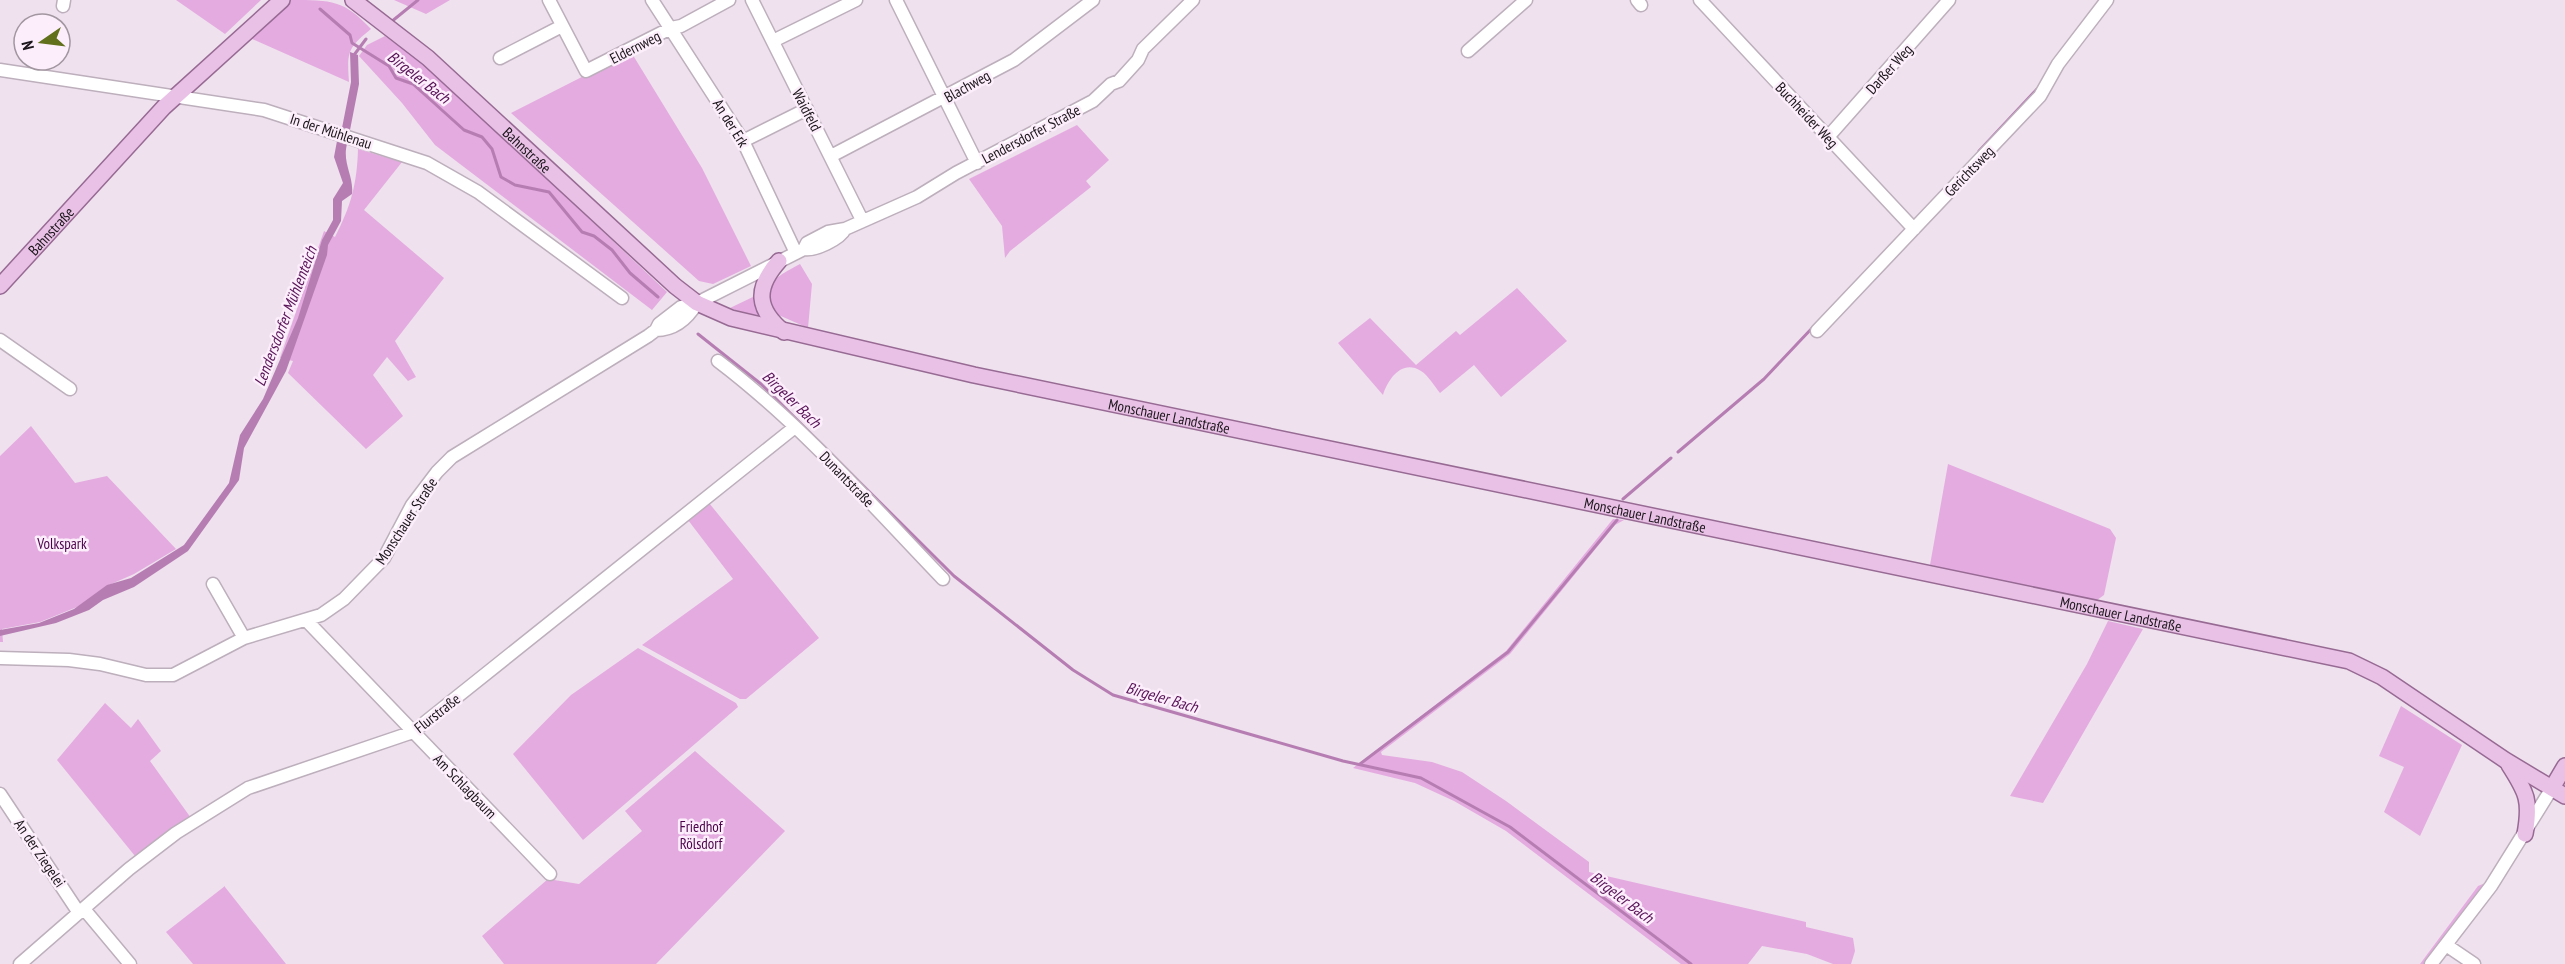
<svg xmlns="http://www.w3.org/2000/svg" width="2565" height="964" font-family="'PT Sans Narrow',sans-serif">
  <style>
    .green { fill: #e4abe0 }
    .water { fill: #b67db3 }
    .lines { fill: none; stroke-linecap: round; stroke-linejoin: round }
    .stream { stroke: #b67db3; stroke-width: 3 }
    .minor-casing { stroke: #bdafbc; stroke-width: 15 }
    .major-casing { stroke: #976a94; stroke-width: 18 }
    .minor { stroke: #fff; stroke-width: 12 }
    .major { stroke: #e9c1e6; stroke-width: 15 }
    .labels { text-anchor: middle; dominant-baseline: central; stroke-width: 5; stroke-linejoin: round; paint-order: stroke }
    .street-label { font-size: 15px; fill: #1a151a; stroke: #fceefb }
    .park-label { font-size: 15px; fill: #4c034b; stroke: #fceefb }
    .water-label { font-size: 16px; font-style: italic; fill: #591358; stroke: #fceefb }
  </style>
  <rect width="100%" height="100%" fill="#efe1ee"/>
  <!-- green -->
  <path class="green" d="M176,0H261L225,34Z
    M291,0C332,0 344,0 371,29C347,48 347,53 349,82L250,38Z
    M394,0H450L426,14Z
    M385,36L424,64L472,108L667,292L652,310L435,145L402,103L359,56L367,45Z
    M631,52L702,168L751,266L713,284L699,281L511,113Z
    M1077,125L1109,160L1086,181L1091,187L1010,251L1005,258L1002,226L969,179Z
    M358,149L402,162L364,210L444,278L395,341L416,377L408,381L387,357L373,375L403,416L366,449L288,373L293,361L280,358L324,231L335,237C351,206 357,184 358,149Z
    M800,264L812,284L808,328L774,313C760,284 776,277 800,264Z
    M1517,288L1567,341L1501,397L1474,365L1440,393C1435,387 1428,375 1421,371C1402,359 1388,379 1383,395L1338,343L1370,318L1416,365L1456,331L1460,335Z
    M757,295L768,322L730,308Z
    M31,426L75,483L107,476L176,549L134,574L109,585L82,605L40,622L2,629L3,642H0V456Z
    M1948,464L2110,529L2116,538L2104,595L2093,603L1930,565Z
    M709,503L819,638L746,699H740L642,645L733,579L688,520Z
    M1613,519L1624,520L1615,525L1510,654L1381,752L1382,755L1432,762L1462,772L1506,801L1589,862V872L1806,922V927L1853,938L1855,951L1851,964H1833L1807,954L1762,946L1748,964H1681L1506,831L1454,801L1415,783L1353,768L1506,651Z
    M2108,621L2143,629L2043,803L2010,796L2087,664Z
    M638,648L736,703L738,707L583,840L513,754L571,695Z
    M105,703L131,728L138,719L161,751L150,761L191,818L135,856L57,760Z
    M2401,706L2462,745L2420,836L2384,812L2404,767L2379,756Z
    M695,751L785,831L656,964H504L482,936L548,879L579,884L642,831L625,811Z
    M2483,884L2484,887L2426,964H2420L2478,886Z
    M225,886V887L286,964H193L166,932Z"/>
  <!-- water -->
  <path class="water" d="M350,52L358,55L359,84L350,130L342,128L351,82Z
    M337,141L347,144C342,163 354,176 352,194L342,201L341,221L328,245L327,255L286,371L244,448L239,480L188,551L134,587L103,600L89,610L56,623L0,636V630L39,623L74,609L107,585L131,578L184,545L229,483L240,435L263,399L298,318L322,240L333,220V199L343,183L334,157Z"/>
  <g class="lines">
    <!-- stream -->
    <path class="stream" d="M320,9L350,35L352,43L389,66L396,78L413,84L464,130L482,137L492,149L501,177L515,185L549,192L582,232L594,236L612,250L630,273L658,297
      M391,22L418,0
      M354,55L366,39
      M1979,151L2037,89
      M698,334L761,384L954,576L1073,670L1113,695L1343,761L1421,778L1510,827L1691,964
      M1678,452L1764,379L1814,326
      M1623,499L1671,458
      M1360,764L1508,652L1617,520"/>
    <!-- minor casing -->
    <g class="minor-casing">
      <path id="minor" d="M549,0L586,71L671,28L681,26L729,0
        M652,0L743,141L796,253
        M752,0L862,220
        M896,0L977,163
        M1637,0L1641,5
        M1700,0L1914,229
        M63,6L64,0
        M773,41L856,0
        M1468,51L1526,0
        M500,58L562,26
        M0,70L264,110L427,163L478,192L622,298
        M1828,137L1949,0
        M743,141L807,109
        M831,156L1014,60L1093,0
        M805,247L807,243L828,232L845,229L917,197L956,173L1093,101L1111,84L1119,81L1138,60L1143,49L1193,0
        M656,330C675,330 688,318 697,303
        M1817,331L2040,96L2058,64L2107,0
        M0,340L70,389
        M718,361C801,424 871,504 943,579
        M213,584L244,638
        M306,620L550,874
        M0,658L69,660L100,664L146,675H173L244,638L321,615L344,599L384,558L412,505L437,472L452,457L648,336L656,330L659,324L681,307L697,303L804,249C815,251 840,239 845,229
        M0,794L79,913
        M84,909L130,964
        M2446,945L2474,964
        M20,964L129,869L176,833L248,788L413,732L795,427
        M2431,964L2491,886L2552,788"/>
    </g>
    <!-- major casing -->
    <g class="major-casing">
      <g id="major">
        <path id="s1" d="M353,0L428,58L675,286L697,303L731,318L974,375L2349,661L2382,677L2505,760L2565,796"/>
        <path d="M779,261C755,288 756,309 784,332"/>
        <path id="s2" d="M0,286L164,107L282,0"/>
        <path d="M2509,765C2527,793 2531,801 2525,834"/>
        <path d="M2552,788L2565,766"/>
      </g>
    </g>
    <!-- minor -->
    <use href="#minor" class="minor"/>
    <!-- major -->
    <use href="#major" class="major"/>
  </g>
  <g class="labels">
    <!-- street labels -->
    <g class="street-label">
      <text transform="translate(635 47) rotate(-27)">Eldernweg</text>
      <text transform="translate(1889 69) rotate(-48)">Darßer Weg</text>
      <text transform="translate(967 86) rotate(-29)">Blachweg</text>
      <text transform="translate(807 110) rotate(63)">Waidfeld</text>
      <text transform="translate(1807 115) rotate(47)">Buchheider Weg</text>
      <text transform="translate(731 123) rotate(58)">An der Erk</text>
      <text transform="translate(331 131) rotate(18)">In der Mühlenau</text>
      <text transform="translate(1031 134) rotate(-28)">Lendersdorfer Straße</text>
      <text stroke="none"><textPath href="#s1" startOffset="230">Bahnstraße</textPath></text>
      <text transform="translate(1969 171) rotate(-46)">Gerichtsweg</text>
      <text stroke="none"><textPath href="#s2" startOffset="75">Bahnstraße</textPath></text>
      <text stroke="none"><textPath href="#s1" startOffset="945">Monschauer Landstraße</textPath></text>
      <text transform="translate(847 479) rotate(46)">Dunantstraße</text>
      <text stroke="none"><textPath href="#s1" startOffset="1431">Monschauer Landstraße</textPath></text>
      <text transform="translate(406 521) rotate(-57)">Monschauer Straße</text>
      <text stroke="none"><textPath href="#s1" startOffset="1917">Monschauer Landstraße</textPath></text>
      <text transform="translate(437 713) rotate(-38)">Flurstraße</text>
      <text transform="translate(465 786) rotate(46)">Am Schlagbaum</text>
      <text transform="translate(40 853) rotate(56)">An der Ziegelei</text>
    </g>
    <!-- park labels -->
    <g class="park-label">
      <text x="62" y="543">Volkspark</text>
      <text x="701" y="826">Friedhof<tspan x="701" dy="17">Rölsdorf</tspan></text>
    </g>
    <!-- water labels -->
    <g class="water-label">
      <text transform="translate(419 77) rotate(38)">Birgeler Bach</text>
      <text transform="translate(285 316) rotate(-69)">Lendersdorfer Mühlenteich</text>
      <text transform="translate(792 399) rotate(44)">Birgeler Bach</text>
      <text transform="translate(1162 697) rotate(16)">Birgeler Bach</text>
      <text transform="translate(1622 897) rotate(37)">Birgeler Bach</text>
    </g>
  </g>
  <!-- north arrow -->
  <g transform="translate(42 42) rotate(256)"><circle r="28" fill="#fceefb" stroke="#a297a1" stroke-width="1.5"/>
  <path d="M0-4.5L10 22L0 15L-10 22Z" fill="#61701b"/>
  <text y="-9" font-size="16" font-weight="bold" text-anchor="middle" fill="#1a151a">N</text>
  </g>
</svg>
